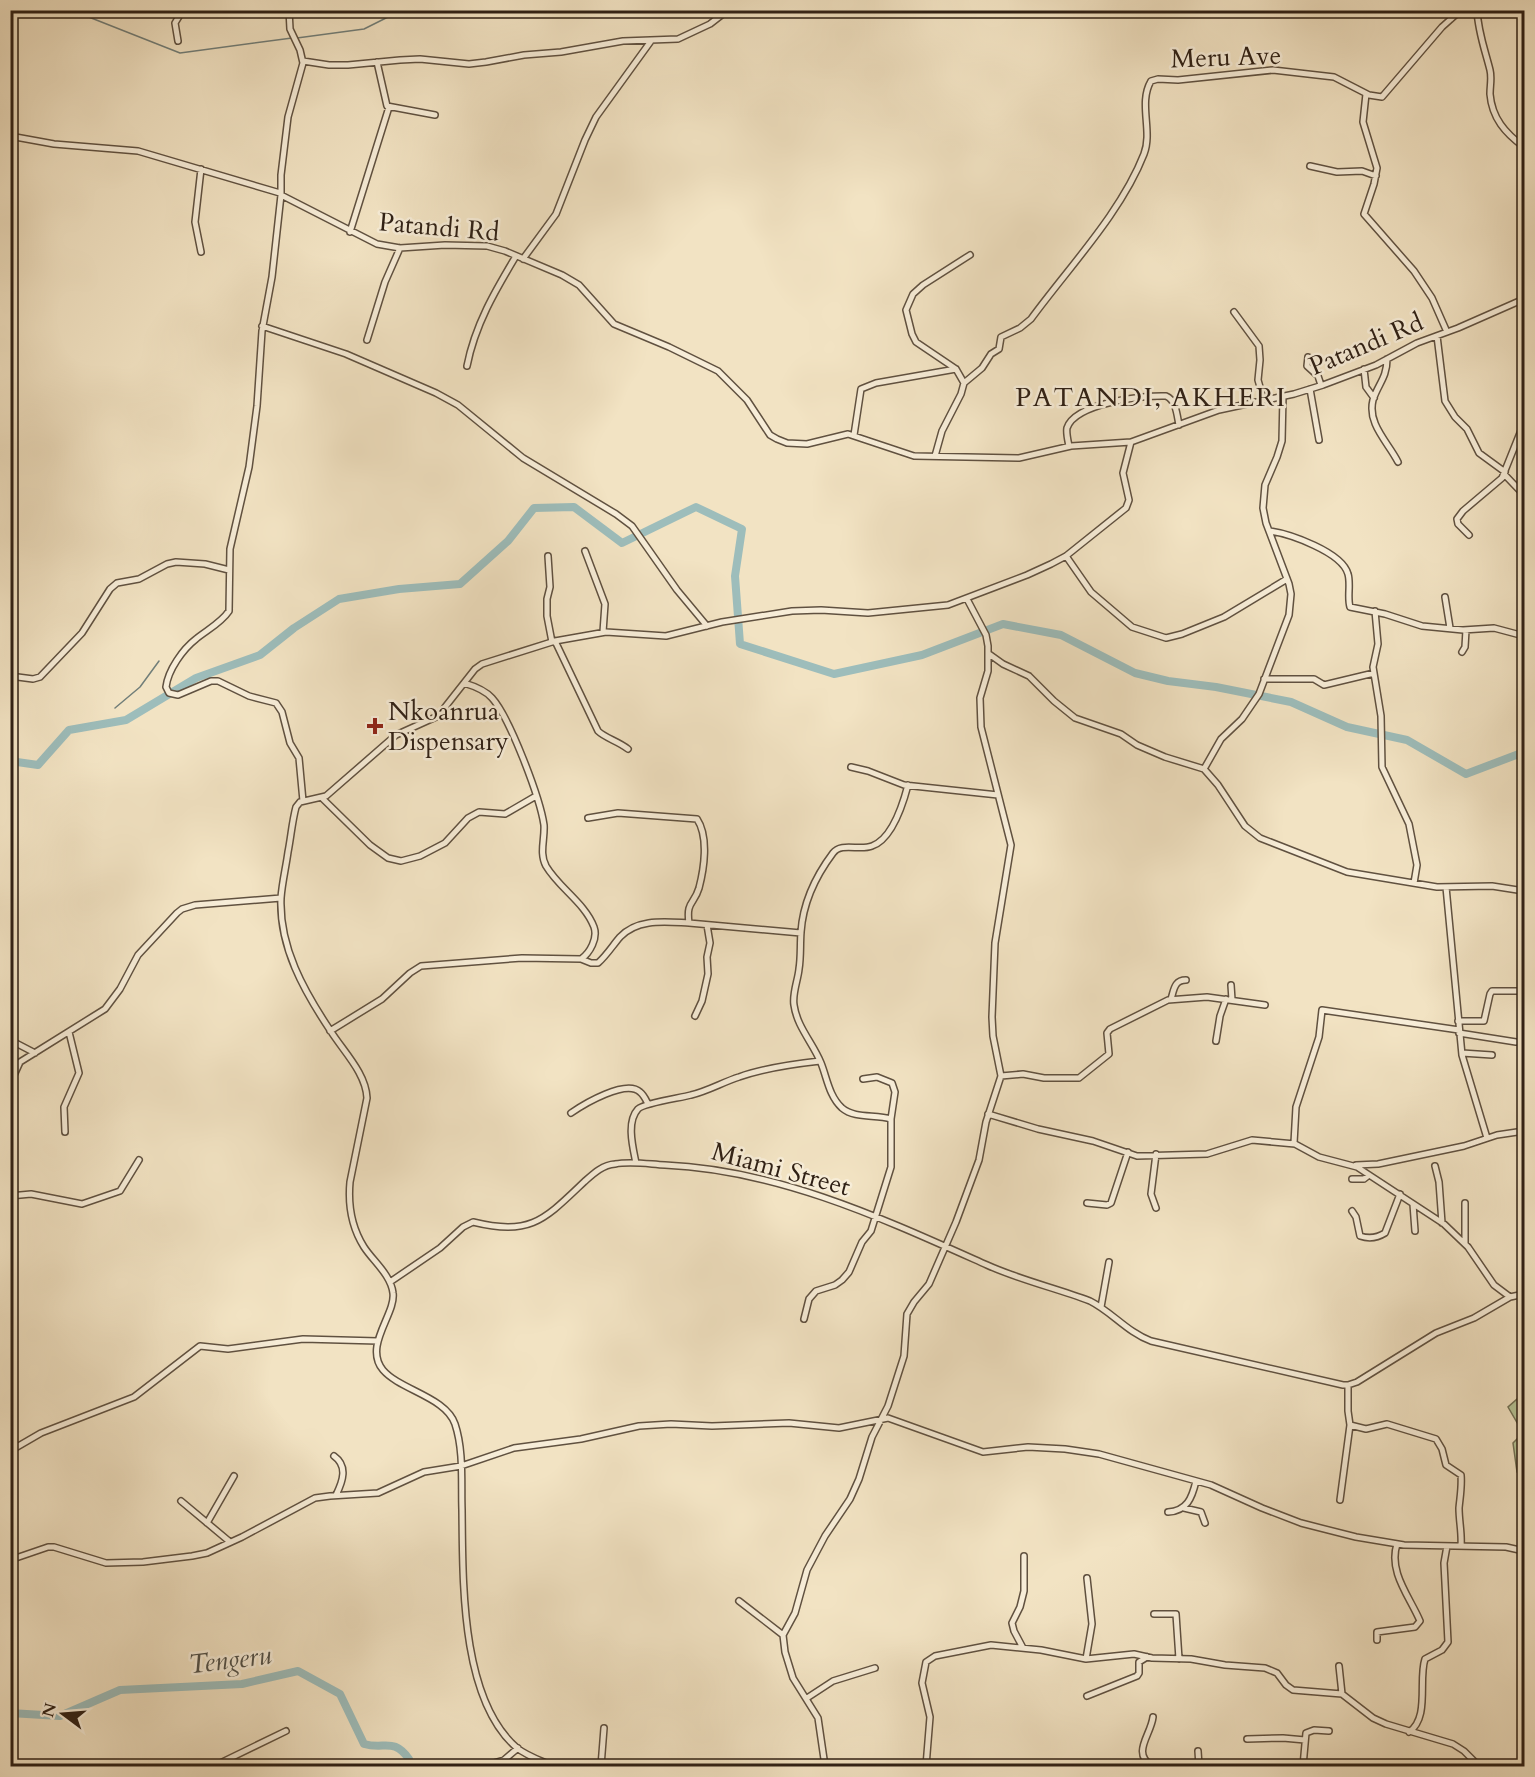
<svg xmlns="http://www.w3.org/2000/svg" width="1535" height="1777" font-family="Cardo,serif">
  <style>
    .green { fill: #b6c597; stroke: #727256; stroke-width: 1.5 }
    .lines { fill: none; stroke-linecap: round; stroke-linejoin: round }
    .stream { stroke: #717e79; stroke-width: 1.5 }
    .river { stroke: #9dbdbb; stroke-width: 8 }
    .minor-casing { stroke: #605140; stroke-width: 8 }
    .minor { stroke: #f7edd8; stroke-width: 5 }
    .poi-dot { fill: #8f2418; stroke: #f7edd8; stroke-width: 2 }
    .labels { text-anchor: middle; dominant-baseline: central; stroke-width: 5; stroke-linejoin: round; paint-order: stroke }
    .street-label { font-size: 26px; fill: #2f2015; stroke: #f7edd8 }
    .poi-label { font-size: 26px; fill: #2f2015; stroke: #f7edd8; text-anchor: start }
    .neighbourhood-label { font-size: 27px; letter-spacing: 1.5px; fill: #2f2015; stroke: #f7edd8 }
    .water-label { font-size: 27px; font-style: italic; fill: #504f47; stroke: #f7edd8 }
  </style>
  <rect width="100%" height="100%" fill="#f2e3c3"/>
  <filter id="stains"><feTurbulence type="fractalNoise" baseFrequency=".00333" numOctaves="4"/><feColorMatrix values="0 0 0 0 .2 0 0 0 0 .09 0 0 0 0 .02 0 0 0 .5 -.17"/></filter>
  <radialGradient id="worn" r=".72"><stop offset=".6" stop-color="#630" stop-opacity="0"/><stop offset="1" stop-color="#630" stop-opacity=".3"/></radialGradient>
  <!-- green -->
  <path class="green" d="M1524,1393V1471L1517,1472L1513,1443L1523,1433L1508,1407Z"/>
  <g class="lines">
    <!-- stream -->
    <path class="stream" d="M71,10L180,53L292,38
      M297,38L364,29L402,10
      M115,708L140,687L159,661"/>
    <!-- river -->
    <path class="river" d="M10,761L38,765L69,730L126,720L196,678L260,655L294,628L339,599L399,589L460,584L508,541L534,508L574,507L622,543L696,507L742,529L735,576L740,644L834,674L922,655L1003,624L1061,635L1135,673L1168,681L1216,687L1291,702L1347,727L1407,740L1466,774L1524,752
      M10,1713L60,1716L120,1690L242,1684L298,1671L340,1694L364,1744C385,1750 393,1737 409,1759L407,1766"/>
    <!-- minor casing -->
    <g class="minor-casing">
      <path id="minor" d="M289,10L290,29L300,50L303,63L288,117L281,175V195L377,244L400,248L445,245L487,246L505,251L562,275L579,285L614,324L669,347L718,371L747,400L770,435L777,439L787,443L807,444L848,434L914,456L1019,458L1071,446L1131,442L1219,410L1294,394L1323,385L1376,365L1417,343L1458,328L1524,299
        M1446,10L1451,19
        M1477,10C1478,32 1485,50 1490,70C1492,78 1490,85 1490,94C1492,118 1505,133 1524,147
        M178,41L175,23L183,10
        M303,61L329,65H348L400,60L420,59L469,64L486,62L524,55L561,52L623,41L678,39L710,24L728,10
        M377,62L387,106L435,115
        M1366,94L1363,122L1377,168L1374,184L1364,214L1414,271L1432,298L1447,332
        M10,136L54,144L138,151L280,193
        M1310,166L1337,172L1362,171L1376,176
        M281,195L272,277L262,331L257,406L249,467L230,549L229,611C221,623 207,630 196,639C183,649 168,670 166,687L169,693L178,695L211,681H218L249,696L276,703L282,712L290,743L299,758L303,801
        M350,232L389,107
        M201,252L195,222L201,169
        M523,259L556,214L585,140L596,117L651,41
        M1234,312L1259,346L1260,360L1258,380L1264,401
        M262,326L346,354L436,393L458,405L523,458L616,514L632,526L677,590L707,626
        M1437,336L1445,401L1455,417L1467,429L1479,453L1505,472
        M367,340L385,282L400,248
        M1308,357L1307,366L1318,376L1321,385
        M1387,359C1387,378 1378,384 1373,400C1367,424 1388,442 1398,462
        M467,366C475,325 495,291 516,256
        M1364,369L1366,387L1374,398
        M964,383L982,368L991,354L999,349L1001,337L1020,328L1031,319C1069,267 1121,213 1144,154C1153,131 1138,103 1151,81L1158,79L1178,80L1273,70L1334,77L1369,95L1382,97L1442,27L1461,10
        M1310,389L1319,440
        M854,435L861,389L876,383L956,369
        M1069,446C1068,441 1066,433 1067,428C1075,403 1144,395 1166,396C1176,400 1177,415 1179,425
        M935,456L942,431L961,394L964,383L956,369L916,342L912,334L906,310L913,294L923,285L970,255
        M1504,474L1524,495
        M1270,531C1290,534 1342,552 1348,574C1351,584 1347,597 1350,607L1385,614L1422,626L1463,630L1494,628L1524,636
        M1469,535L1458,524L1457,519L1463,511L1502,478L1524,423
        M585,551L605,604L603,632
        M548,556L550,587L547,599V616L552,642
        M1066,556L1091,592L1132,627L1166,638L1182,634L1224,617L1287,579
        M1445,597L1450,628
        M1375,611L1378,644L1373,667L1381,716L1382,767L1409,824L1417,865L1414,883
        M555,641L598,731C605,738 618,741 628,749
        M1462,652L1465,647L1466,630
        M989,654L1003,664L1029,676L1054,701L1075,718L1121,734L1137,745L1165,757L1204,769L1218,785L1245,826L1260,838L1347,872L1437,887L1492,886L1524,891
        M10,676L33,679L40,677L82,633L110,589L117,583L139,579L167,564L176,562L205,564L229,570
        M1264,679H1314L1324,685L1374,673
        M851,767L868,771L904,785L998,795
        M1204,769L1221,739L1242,719L1259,694L1289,615L1291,594L1289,584L1266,523L1263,508L1265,485L1277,457L1282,441L1283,396
        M322,798L370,845L388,858L401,861L420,856L445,843L468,818L479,812L505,814L536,796
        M588,818L618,813L697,819C709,837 704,869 699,888C694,905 686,901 689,923L801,933
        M1446,887L1462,1055L1487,1138
        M581,959L591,963H598C607,955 613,945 620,937C638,918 666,922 689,923
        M1231,985L1232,1000
        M1171,999C1174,990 1174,980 1186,980
        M695,1016L702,1001L708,974L707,957L710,943L707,925
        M1458,1021H1484L1490,994L1492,991H1524
        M330,1031L382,999L410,973L421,966L522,958L581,959C590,953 598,938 594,927C585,903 559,888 546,866C539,853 545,839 544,825C540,798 510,718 492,698C485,690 474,686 464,683
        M1459,1033L1516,1042
        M10,1040L35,1053
        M1216,1041L1220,1016L1226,999
        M1462,1053L1492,1055
        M1001,1076L1023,1074L1044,1078H1079L1109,1054L1107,1033L1110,1029L1168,1000L1207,997L1265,1005
        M863,1079L877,1077L892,1083L895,1092L891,1119
        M10,1084L20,1062L105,1009L120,989L138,955L177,913L182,909L195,905L281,898
        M571,1113C584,1104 626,1079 640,1092C644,1095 646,1100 648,1104
        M988,1114L1038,1129L1093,1141L1137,1156L1207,1154L1252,1140L1295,1144L1319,1157L1357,1167L1444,1224L1468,1247L1494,1285L1510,1297
        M65,1132L64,1107L79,1073L69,1032
        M1294,1143L1296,1107L1319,1037L1322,1010L1459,1030
        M1156,1154L1151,1194L1156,1208
        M636,1163C633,1148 626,1122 638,1109C644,1103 680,1098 691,1095C708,1091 723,1082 739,1077C764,1068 793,1064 820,1061
        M1356,1165L1378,1164L1464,1146L1497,1135L1524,1131
        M1435,1166L1439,1182L1442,1223
        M1352,1179H1364L1369,1175
        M10,1196L31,1194L82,1204L120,1191L139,1160
        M1087,1203L1107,1205L1111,1203L1128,1152
        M1413,1204L1415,1231
        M1352,1211L1356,1217L1360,1236C1369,1239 1377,1238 1385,1233L1400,1194
        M1465,1243V1203
        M390,1282L440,1248L463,1227L473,1222C531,1236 544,1220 584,1182C593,1174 602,1165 615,1164C631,1161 648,1164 665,1165C779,1170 884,1219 987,1265C1020,1280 1056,1288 1090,1301C1112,1312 1127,1332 1151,1341L1343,1385H1348L1357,1382L1436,1333L1474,1318L1510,1297L1524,1294
        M1101,1307L1109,1262
        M804,1319L809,1299L816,1291L835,1285L842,1280L849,1272L862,1242L871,1231L891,1167V1119C875,1114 855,1119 842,1108C829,1096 827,1078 821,1063C813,1043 797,1027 794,1005C792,994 798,980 799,969C801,957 800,945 801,932C803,902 815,877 833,853C841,842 860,851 872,846C892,839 903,804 908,785
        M1350,1425L1366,1429L1387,1424L1436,1439L1442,1449L1446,1465L1461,1475C1462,1487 1460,1497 1459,1508C1459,1521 1462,1533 1461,1546
        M10,1451L41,1433L134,1397L200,1346L228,1349L303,1339L378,1341
        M334,1456C348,1466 343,1481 336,1495
        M1340,1500L1350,1425L1348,1411V1385
        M181,1501L230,1542
        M1184,1508L1201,1512L1205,1523
        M1168,1512C1187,1511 1192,1498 1196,1481
        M207,1523L234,1476
        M10,1560L48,1547H54L106,1563L143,1562L192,1556L207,1553L242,1537L315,1498L330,1496L378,1493L424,1472L461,1466L514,1448L581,1439L639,1426L671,1424L712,1426L789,1423L839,1428L888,1418L983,1452L1028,1447L1065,1449L1099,1454L1211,1485L1262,1508L1301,1523L1356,1537L1404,1545L1506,1547L1524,1551
        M739,1601L783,1635
        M1154,1614H1176L1179,1659
        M1377,1640V1632L1415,1627L1420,1621C1410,1597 1388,1572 1397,1544
        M1023,1648L1014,1631L1012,1623L1020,1607L1024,1591V1556
        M1086,1659L1092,1624L1087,1578
        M1339,1666L1342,1694
        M1087,1696L1137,1676L1139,1673V1662L1147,1657
        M807,1698L833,1681L875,1668
        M1409,1732C1430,1718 1418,1680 1425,1659L1442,1650L1448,1642L1444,1563L1447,1546
        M1247,1739L1283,1738L1305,1740
        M1198,1751L1199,1766
        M214,1766L286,1731
        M483,1766L504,1760L518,1748
        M553,1766C542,1761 527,1756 517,1748C460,1699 463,1579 462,1510C461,1483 464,1451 455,1424C446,1397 400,1390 383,1370C363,1346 396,1314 393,1293C391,1275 373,1261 364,1247C352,1228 348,1204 350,1182L367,1098C366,1073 343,1051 330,1030C304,991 279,947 281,898C282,883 286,867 288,852C291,837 292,822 296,807L300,802L326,796L396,735L438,716L475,669L482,664L555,641L606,632L666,636L722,622L792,611L821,610L868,613L948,605L1027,575L1051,564L1066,556L1126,508L1129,500L1123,473L1131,442
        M601,1766L604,1728
        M825,1766L818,1718L793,1678L785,1652L783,1635L795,1613L807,1570L825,1536L850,1499L859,1479L872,1437L888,1406L904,1356L907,1314L914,1302L929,1284L956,1222L979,1160L986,1122L1001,1076L993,1036L992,1017L995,943L1011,845L981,727L980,698L988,671V646L986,635L967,599
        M926,1766L930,1717L922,1683L926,1662L935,1656L991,1645L1041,1650L1086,1659L1134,1654L1152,1658L1191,1659L1225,1665L1265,1668L1277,1673L1286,1685L1293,1690L1342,1694L1373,1718L1386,1724L1453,1744L1464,1751L1479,1766
        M1152,1766C1131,1753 1151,1735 1153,1717
        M1303,1766L1306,1733L1314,1730L1329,1731"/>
    </g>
    <!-- minor -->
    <use href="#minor" class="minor"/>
  </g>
  <!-- markers -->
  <path class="poi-dot" d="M372 717h6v6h6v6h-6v6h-6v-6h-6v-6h6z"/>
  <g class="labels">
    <!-- street labels -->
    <g class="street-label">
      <text transform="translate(1226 57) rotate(-2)">Meru Ave</text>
      <text transform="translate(439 227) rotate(5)">Patandi Rd</text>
      <text transform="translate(1366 344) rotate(-23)">Patandi Rd</text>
      <text transform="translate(781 1169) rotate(15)">Miami Street</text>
    </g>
    <!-- poi labels -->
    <g class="poi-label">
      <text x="388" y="711">Nkoanrua<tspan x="388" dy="30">Dispensary</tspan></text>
    </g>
    <!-- neighbourhood labels -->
    <g class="neighbourhood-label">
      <text x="1151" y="397">PATANDI, AKHERI</text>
    </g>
    <!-- water labels -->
    <g class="water-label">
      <text transform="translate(230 1660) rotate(-7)">Tengeru</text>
    </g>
  </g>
  <!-- margin -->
  <rect width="1535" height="1777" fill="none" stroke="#f2e3c3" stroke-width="36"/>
  <rect x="12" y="12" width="1511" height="1753" fill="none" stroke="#2f2015" stroke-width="3"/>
  <rect x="18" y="18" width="1499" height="1741" fill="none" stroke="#2f2015" stroke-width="1.5"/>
  <!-- north arrow -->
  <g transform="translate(63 1714) rotate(286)" stroke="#f7edd8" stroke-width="4.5" paint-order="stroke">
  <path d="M0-4.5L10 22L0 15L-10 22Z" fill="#2f2015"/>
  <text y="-9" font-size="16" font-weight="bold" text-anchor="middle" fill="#2f2015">N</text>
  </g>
  <rect width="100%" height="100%" filter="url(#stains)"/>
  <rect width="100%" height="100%" fill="url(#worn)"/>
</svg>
